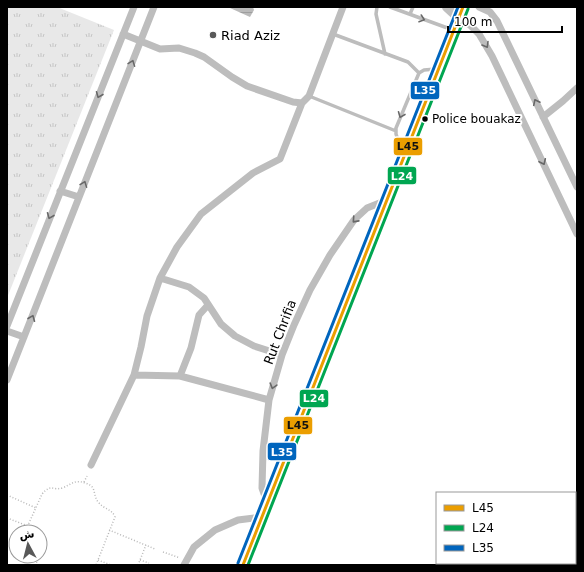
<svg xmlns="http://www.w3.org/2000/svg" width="584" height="572" font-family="'DejaVu Sans','Noto Sans Arabic',sans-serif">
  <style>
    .grass { fill: url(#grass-tufts) }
    .water { fill: url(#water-rules) }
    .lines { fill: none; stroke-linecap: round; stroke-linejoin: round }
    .primary-casing { stroke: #dbdbdb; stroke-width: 13 }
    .path { stroke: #b8b8b8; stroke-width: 1.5; stroke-dasharray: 1 2; stroke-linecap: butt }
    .lane { stroke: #bdbdbd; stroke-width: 3.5 }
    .street { stroke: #bdbdbd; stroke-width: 7 }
    .secondary { stroke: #bfbfbf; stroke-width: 10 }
    .primary { stroke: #bdbdbd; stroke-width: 11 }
    .bus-1-casing { stroke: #fff; stroke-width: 6 }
    .bus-2-casing { stroke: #fff; stroke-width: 6 }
    .bus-3-casing { stroke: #fff; stroke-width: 6 }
    .bus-1 { stroke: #eb9e00; stroke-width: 3 }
    .bus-2 { stroke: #00a651; stroke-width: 3 }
    .bus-3 { stroke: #0065bd; stroke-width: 3 }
    .oneway { stroke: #686868 }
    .poi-dot { fill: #595959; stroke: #fff; stroke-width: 1.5 }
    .bus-dot { fill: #000; stroke: #fff; stroke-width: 1.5 }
    .labels { text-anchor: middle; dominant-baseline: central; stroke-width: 4; stroke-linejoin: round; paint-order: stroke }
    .bus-label { font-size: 12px; fill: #000; stroke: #fff; text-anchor: start }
    .poi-label { font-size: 13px; fill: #000; stroke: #fff; text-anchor: start }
    .street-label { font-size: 13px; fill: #000; stroke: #fff }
    .line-badge { stroke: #fff; stroke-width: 1.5 }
    .badge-label { font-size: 11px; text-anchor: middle; font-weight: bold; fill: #fff }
    .pale-badge-label { font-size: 11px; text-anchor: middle; font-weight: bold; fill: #111 }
  </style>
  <defs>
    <pattern id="grass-tufts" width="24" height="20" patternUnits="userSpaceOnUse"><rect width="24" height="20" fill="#e8e8e8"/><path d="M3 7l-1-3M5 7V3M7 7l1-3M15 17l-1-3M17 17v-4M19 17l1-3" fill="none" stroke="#c5c5c5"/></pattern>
    <pattern id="water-rules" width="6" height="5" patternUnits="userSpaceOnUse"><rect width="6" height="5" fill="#bababa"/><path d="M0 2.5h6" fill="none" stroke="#9e9e9e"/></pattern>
  </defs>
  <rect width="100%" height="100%" fill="#fff"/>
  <!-- grass -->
  <path class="grass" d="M7,7H57L114,30L7,298Z"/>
  <!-- water -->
  <path class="water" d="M230,7H253L254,10L250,17L230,8Z"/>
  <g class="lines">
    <!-- primary casing -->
    <g class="primary-casing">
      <path id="primary" d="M243,565L463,7"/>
    </g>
    <!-- path -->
    <path class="path" d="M84,482L87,476
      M7,495L36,508
      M7,518L28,526
      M109,530L155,549
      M25,532L42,494C52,483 52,491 62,488C71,485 74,479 85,483C88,484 91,485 93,488C95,493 95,499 99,503C104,509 112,509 115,517L96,565
      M163,552L180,558
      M30,556L35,559L38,565
      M98,560L111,565
      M140,560L149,563
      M138,565L146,545"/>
    <!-- lane -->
    <path class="lane" d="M377,7L376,14L385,54
      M390,7L453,30
      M410,14L413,7
      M333,34L408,62L419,73
      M309,96L396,131
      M405,147L397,137L396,134V128L419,73L424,70L436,69"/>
    <!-- street -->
    <path class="street" d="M479,7L490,12L497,21L577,187
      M459,18L470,25L479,34L492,56L577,234
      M123,34L160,49L179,48L195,53L204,57L232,77L247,86L293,102L302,103
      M543,117L563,101L577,88
      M60,191L79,197
      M160,278L189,287L204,298L221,324L235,336L254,346L282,355
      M7,326L134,7
      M7,331L24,337
      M134,375L180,376L269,400
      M180,376L191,348L199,315L208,305
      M7,380L154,7
      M91,465L134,375L141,347L147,316L160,278L177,247L201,214L253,173L280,159L302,103L309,96L343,7
      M267,502L262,488L263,451L269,400L282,355L294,325L310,290L330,255L354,220L367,208L387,200
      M184,565L194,547L215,530L238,520L262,517"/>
    <!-- secondary -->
    <path class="secondary" d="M447,7L459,18"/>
    <!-- primary -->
    <use href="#primary" class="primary"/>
    <!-- bus-1 casing -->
    <g class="bus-1-casing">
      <path id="bus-1" d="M243,565L463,7"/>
    </g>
    <!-- bus-2 casing -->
    <g class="bus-2-casing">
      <path id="bus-2" d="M248,565L468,9"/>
    </g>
    <!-- bus-3 casing -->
    <g class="bus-3-casing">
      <path id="bus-3" d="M238,563L458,7"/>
    </g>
    <!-- bus-1 -->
    <use href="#bus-1" class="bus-1"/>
    <!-- bus-2 -->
    <use href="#bus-2" class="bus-2"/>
    <!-- bus-3 -->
    <use href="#bus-3" class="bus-3"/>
  </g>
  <!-- one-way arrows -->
  <defs><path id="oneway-chevron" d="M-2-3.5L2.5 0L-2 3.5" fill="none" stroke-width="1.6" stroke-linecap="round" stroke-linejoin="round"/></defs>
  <g class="oneway">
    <use href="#oneway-chevron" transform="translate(422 19) rotate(19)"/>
    <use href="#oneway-chevron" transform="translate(486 45) rotate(59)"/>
    <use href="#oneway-chevron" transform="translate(132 63) rotate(-69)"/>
    <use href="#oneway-chevron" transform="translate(99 95) rotate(112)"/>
    <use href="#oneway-chevron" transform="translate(536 102) rotate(-116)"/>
    <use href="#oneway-chevron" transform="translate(401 115) rotate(112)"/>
    <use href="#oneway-chevron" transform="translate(543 162) rotate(65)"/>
    <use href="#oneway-chevron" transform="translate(84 184) rotate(-69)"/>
    <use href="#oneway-chevron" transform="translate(50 216) rotate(112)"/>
    <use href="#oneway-chevron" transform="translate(355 220) rotate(132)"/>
    <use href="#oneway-chevron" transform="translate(32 318) rotate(-68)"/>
    <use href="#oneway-chevron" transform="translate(273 386) rotate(106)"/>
  </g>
  <!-- markers -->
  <circle class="poi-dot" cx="213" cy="35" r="4"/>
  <circle class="bus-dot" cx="425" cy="119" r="3.5"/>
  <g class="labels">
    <!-- bus labels -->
    <g class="bus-label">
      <text x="432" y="119">Police bouakaz</text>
    </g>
    <!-- poi labels -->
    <g class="poi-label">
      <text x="221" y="35">Riad Aziz</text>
    </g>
    <!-- street labels -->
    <g class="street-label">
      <text transform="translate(280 332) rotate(-69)">Rut Chrifia</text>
    </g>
  </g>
  <g class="line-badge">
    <rect x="410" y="81" width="30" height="19" rx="4" fill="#0065bd"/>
    <rect x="393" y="137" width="30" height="19" rx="4" fill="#eb9e00"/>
    <rect x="387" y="166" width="30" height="19" rx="4" fill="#00a651"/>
    <rect x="299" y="389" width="30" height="19" rx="4" fill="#00a651"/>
    <rect x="283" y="416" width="30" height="19" rx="4" fill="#eb9e00"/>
    <rect x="267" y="442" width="30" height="19" rx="4" fill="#0065bd"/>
  </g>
  <g class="badge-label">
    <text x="425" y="94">L35</text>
    <text x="402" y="180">L24</text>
    <text x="314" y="402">L24</text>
    <text x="282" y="456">L35</text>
  </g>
  <g class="pale-badge-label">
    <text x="408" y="150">L45</text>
    <text x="298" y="429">L45</text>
  </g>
  <!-- border -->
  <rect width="584" height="572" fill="none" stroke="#000000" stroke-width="16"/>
  <!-- legend -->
  <rect x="436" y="492" width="140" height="72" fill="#ffffff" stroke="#999999"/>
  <rect x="444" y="505" width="20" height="6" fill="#eb9e00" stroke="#999999"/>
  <text x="472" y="512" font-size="12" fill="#000000">L45</text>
  <rect x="444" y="525" width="20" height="6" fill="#00a651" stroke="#999999"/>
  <text x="472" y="532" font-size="12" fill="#000000">L24</text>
  <rect x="444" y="545" width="20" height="6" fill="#0065bd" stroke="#999999"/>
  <text x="472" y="552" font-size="12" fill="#000000">L35</text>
  <!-- north arrow -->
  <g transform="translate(28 544) rotate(353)"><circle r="19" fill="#ffffff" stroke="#999999"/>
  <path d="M0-3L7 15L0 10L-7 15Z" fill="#595959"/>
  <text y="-6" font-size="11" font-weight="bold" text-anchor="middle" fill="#000000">ش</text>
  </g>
  <!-- scale -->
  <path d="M448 26v6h114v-6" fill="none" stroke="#000000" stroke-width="2"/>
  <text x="454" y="26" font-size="12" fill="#000000" stroke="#ffffff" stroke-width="3" paint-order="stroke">100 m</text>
</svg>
